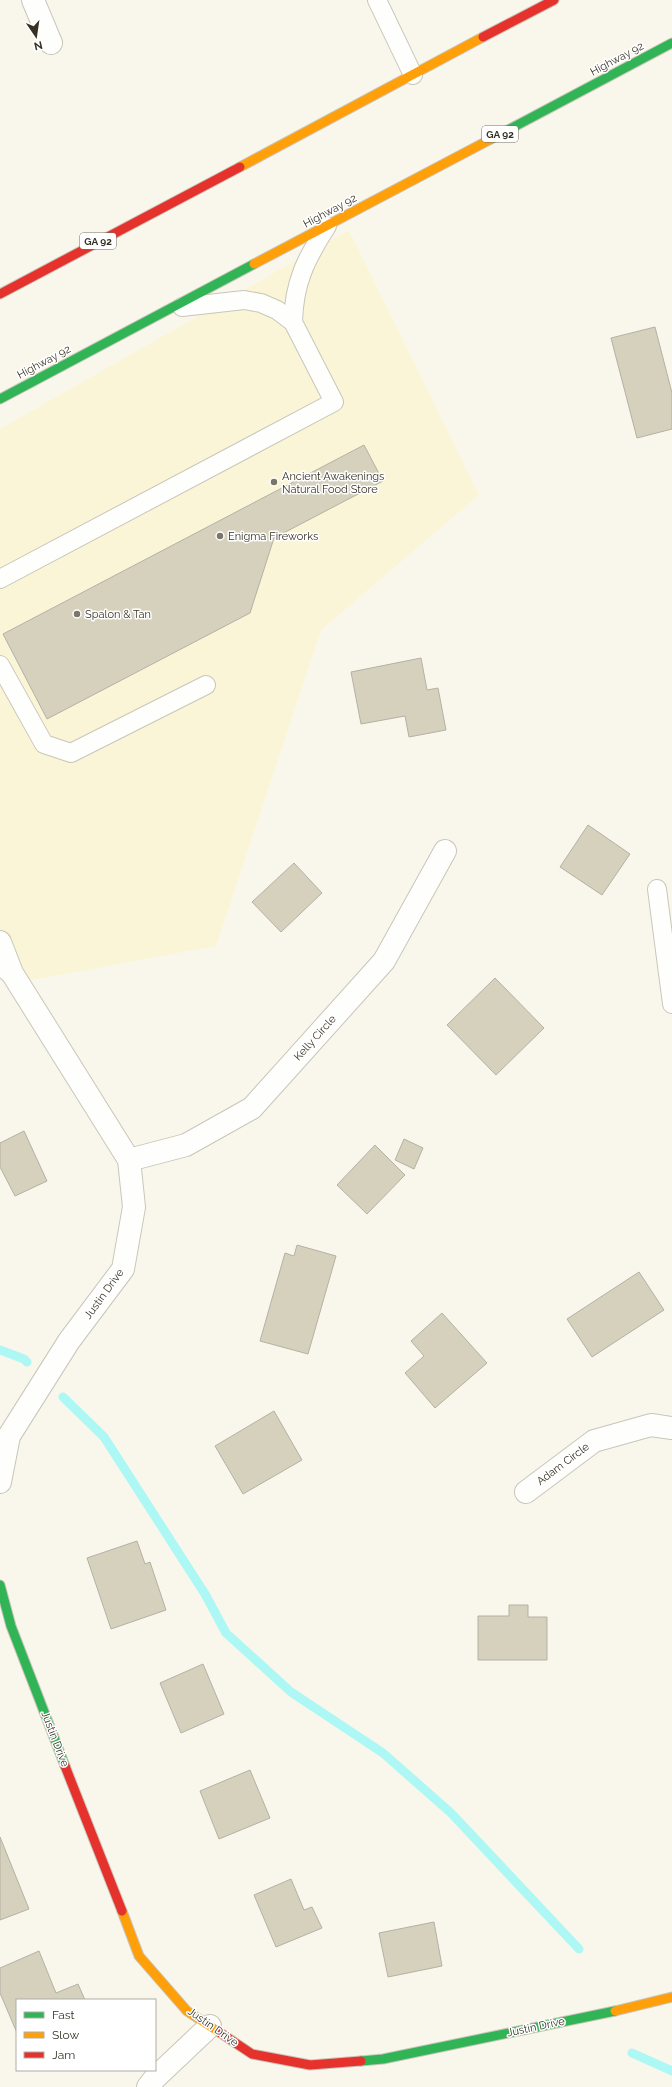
<svg xmlns="http://www.w3.org/2000/svg" width="672" height="2087" font-family="Raleway,sans-serif">
  <style>
    .built { fill: #fbf5d7 }
    .lines { fill: none; stroke-linecap: round; stroke-linejoin: round }
    .stream { stroke: #adf7f4; stroke-width: 9 }
    .building { fill: #d5d1bd; stroke: #b4b1a5 }
    .lane-casing { stroke: #c8c6ba; stroke-width: 20 }
    .street-casing { stroke: #c8c6ba; stroke-width: 24 }
    .fast-casing { stroke: #c8c6ba; stroke-width: 11 }
    .slow-casing { stroke: #c8c6ba; stroke-width: 11 }
    .jam-casing { stroke: #c8c6ba; stroke-width: 11 }
    .lane { stroke: #fefefc; stroke-width: 18 }
    .street { stroke: #fefefc; stroke-width: 22 }
    .fast { stroke: #30b455; stroke-width: 9 }
    .slow { stroke: #ff9f0a; stroke-width: 9 }
    .jam { stroke: #e5322d; stroke-width: 9 }
    .poi-dot { fill: #7a776a; stroke: #fff; stroke-width: 1.5 }
    .labels { text-anchor: middle; dominant-baseline: central; stroke-width: 3; stroke-linejoin: round; paint-order: stroke }
    .shield { fill: #fff; stroke: #727066; stroke-width: 1 }
    .shield-label { font-size: 10px; font-weight: bold; fill: #353224 }
    .street-label { font-size: 11px; fill: #353224; stroke: #fff }
    .poi-label { font-size: 11px; fill: #353224; stroke: #fff; text-anchor: start }
  </style>
  <rect width="100%" height="100%" fill="#f9f7eb"/>
  <!-- built -->
  <path class="built" d="M349,230L479,495L321,630L216,946L10,984L0,959V429Z"/>
  <g class="lines">
    <!-- stream -->
    <path class="stream" d="M0,1350L24,1359L27,1362
      M63,1397L104,1437L205,1594L226,1633L291,1692L383,1753L451,1813L579,1949
      M632,2053L672,2071"/>
  </g>
  <!-- building -->
  <path class="building" d="M655,327L672,393V429L637,438L611,338Z
    M364,445L383,481L274,538L250,613L47,719L3,634Z
    M421,658L427,690L438,688L446,730L409,737L405,716L361,724L351,672Z
    M588,825L630,854L602,895L560,867Z
    M294,863L322,893L281,932L252,902Z
    M495,978L544,1028L496,1075L447,1025Z
    M24,1131L47,1181L15,1196L0,1167V1143Z
    M404,1139L423,1148L414,1169L395,1160Z
    M375,1145L405,1175L367,1214L337,1185Z
    M297,1245L336,1256L308,1354L260,1341L285,1253L294,1256Z
    M639,1272L664,1310L592,1357L567,1319Z
    M442,1313L487,1363L435,1408L405,1373L424,1356L411,1341Z
    M274,1411L302,1460L243,1494L215,1446Z
    M137,1541L145,1564L150,1562L166,1610L111,1629L87,1558Z
    M509,1605H528V1617H547V1660H478V1616H509Z
    M203,1664L224,1714L181,1733L160,1683Z
    M250,1770L270,1818L219,1839L200,1791Z
    M0,1837L29,1909L0,1920Z
    M291,1879L304,1910L312,1907L322,1928L276,1947L254,1895Z
    M434,1922L442,1966L388,1977L379,1933Z
    M39,1951L56,1993L78,1984L85,2000H17V2033L0,1993V1968Z"/>
  <g class="lines">
    <!-- lane casing -->
    <g class="lane-casing">
      <path id="lane" d="M377,0L413,75
        M293,322C294,282 306,259 327,226
        M0,579L334,402L293,322L277,310L261,303L244,300L182,307
        M0,665L44,744L71,753L206,685
        M657,889L672,1004"/>
    </g>
    <!-- street casing -->
    <g class="street-casing">
      <path id="street" d="M33,0L51,43
        M0,942L12,973
        M0,963L12,973L129,1160L134,1207L123,1269L69,1341L9,1436L0,1482
        M129,1160L186,1145L252,1108L384,961L445,851
        M526,1492L594,1441L651,1425L672,1428
        M148,2087L155,2078L210,2026"/>
    </g>
    <!-- fast casing -->
    <g class="fast-casing">
      <path id="fast" d="M491,139L672,43
        M0,399L254,264
        M0,1585L11,1626L65,1766
        M361,2061L383,2059L615,2011"/>
    </g>
    <!-- slow casing -->
    <g class="slow-casing">
      <path id="slow" d="M240,167L483,37
        M254,264L491,139
        M122,1911L139,1956L187,2011L219,2032
        M615,2011L672,1997"/>
    </g>
    <!-- jam casing -->
    <g class="jam-casing">
      <path id="jam" d="M483,37L554,0
        M0,294L240,167
        M65,1766L122,1911
        M219,2032L252,2054L310,2065L361,2061"/>
    </g>
    <!-- lane -->
    <use href="#lane" class="lane"/>
    <!-- street -->
    <use href="#street" class="street"/>
    <!-- fast -->
    <use href="#fast" class="fast"/>
    <!-- slow -->
    <use href="#slow" class="slow"/>
    <!-- jam -->
    <use href="#jam" class="jam"/>
  </g>
  <!-- markers -->
  <g class="poi-dot">
    <circle cx="274" cy="482" r="4"/>
    <circle cx="220" cy="536" r="4"/>
    <circle cx="77" cy="614" r="4"/>
  </g>
  <g class="labels">
    <!-- shield labels -->
    <g class="shield">
      <rect x="482" y="126" width="36" height="16" rx="3"/>
      <rect x="80" y="233" width="36" height="16" rx="3"/>
    </g>
    <g class="shield-label">
      <text x="500" y="134">GA 92</text>
      <text x="98" y="241">GA 92</text>
    </g>
    <!-- street labels -->
    <g class="street-label">
      <text transform="translate(617 59) rotate(-28)">Highway 92</text>
      <text transform="translate(330 211) rotate(-28)">Highway 92</text>
      <text transform="translate(44 362) rotate(-28)">Highway 92</text>
      <text transform="translate(315 1038) rotate(-48)">Kelly Circle</text>
      <text transform="translate(104 1294) rotate(-54)">Justin Drive</text>
      <text transform="translate(563 1464) rotate(-37)">Adam Circle</text>
      <text transform="translate(55 1739) rotate(69)">Justin Drive</text>
      <text transform="translate(213 2027) rotate(35)">Justin Drive</text>
      <text transform="translate(536 2027) rotate(-12)">Justin Drive</text>
    </g>
    <!-- poi labels -->
    <g class="poi-label">
      <text x="282" y="476">Ancient Awakenings<tspan x="282" dy="13">Natural Food Store</tspan></text>
      <text x="228" y="536">Enigma Fireworks</text>
      <text x="85" y="614">Spalon &amp; Tan</text>
    </g>
  </g>
  <!-- legend -->
  <rect x="16" y="1999" width="140" height="72" fill="#ffffff" stroke="#aeada7"/>
  <rect x="24" y="2012" width="20" height="6" fill="#30b455" stroke="#aeada7"/>
  <text x="52" y="2019" font-size="12" fill="#353224">Fast</text>
  <rect x="24" y="2032" width="20" height="6" fill="#ff9f0a" stroke="#aeada7"/>
  <text x="52" y="2039" font-size="12" fill="#353224">Slow</text>
  <rect x="24" y="2052" width="20" height="6" fill="#e5322d" stroke="#aeada7"/>
  <text x="52" y="2059" font-size="12" fill="#353224">Jam</text>
  <!-- north arrow -->
  <g transform="translate(36 36) rotate(167)" stroke="#ffffff" stroke-width="3" paint-order="stroke">
  <path d="M0-3L7 15L0 10L-7 15Z" fill="#353224"/>
  <text y="-6" font-size="11" font-weight="bold" text-anchor="middle" fill="#353224">N</text>
  </g>
</svg>
